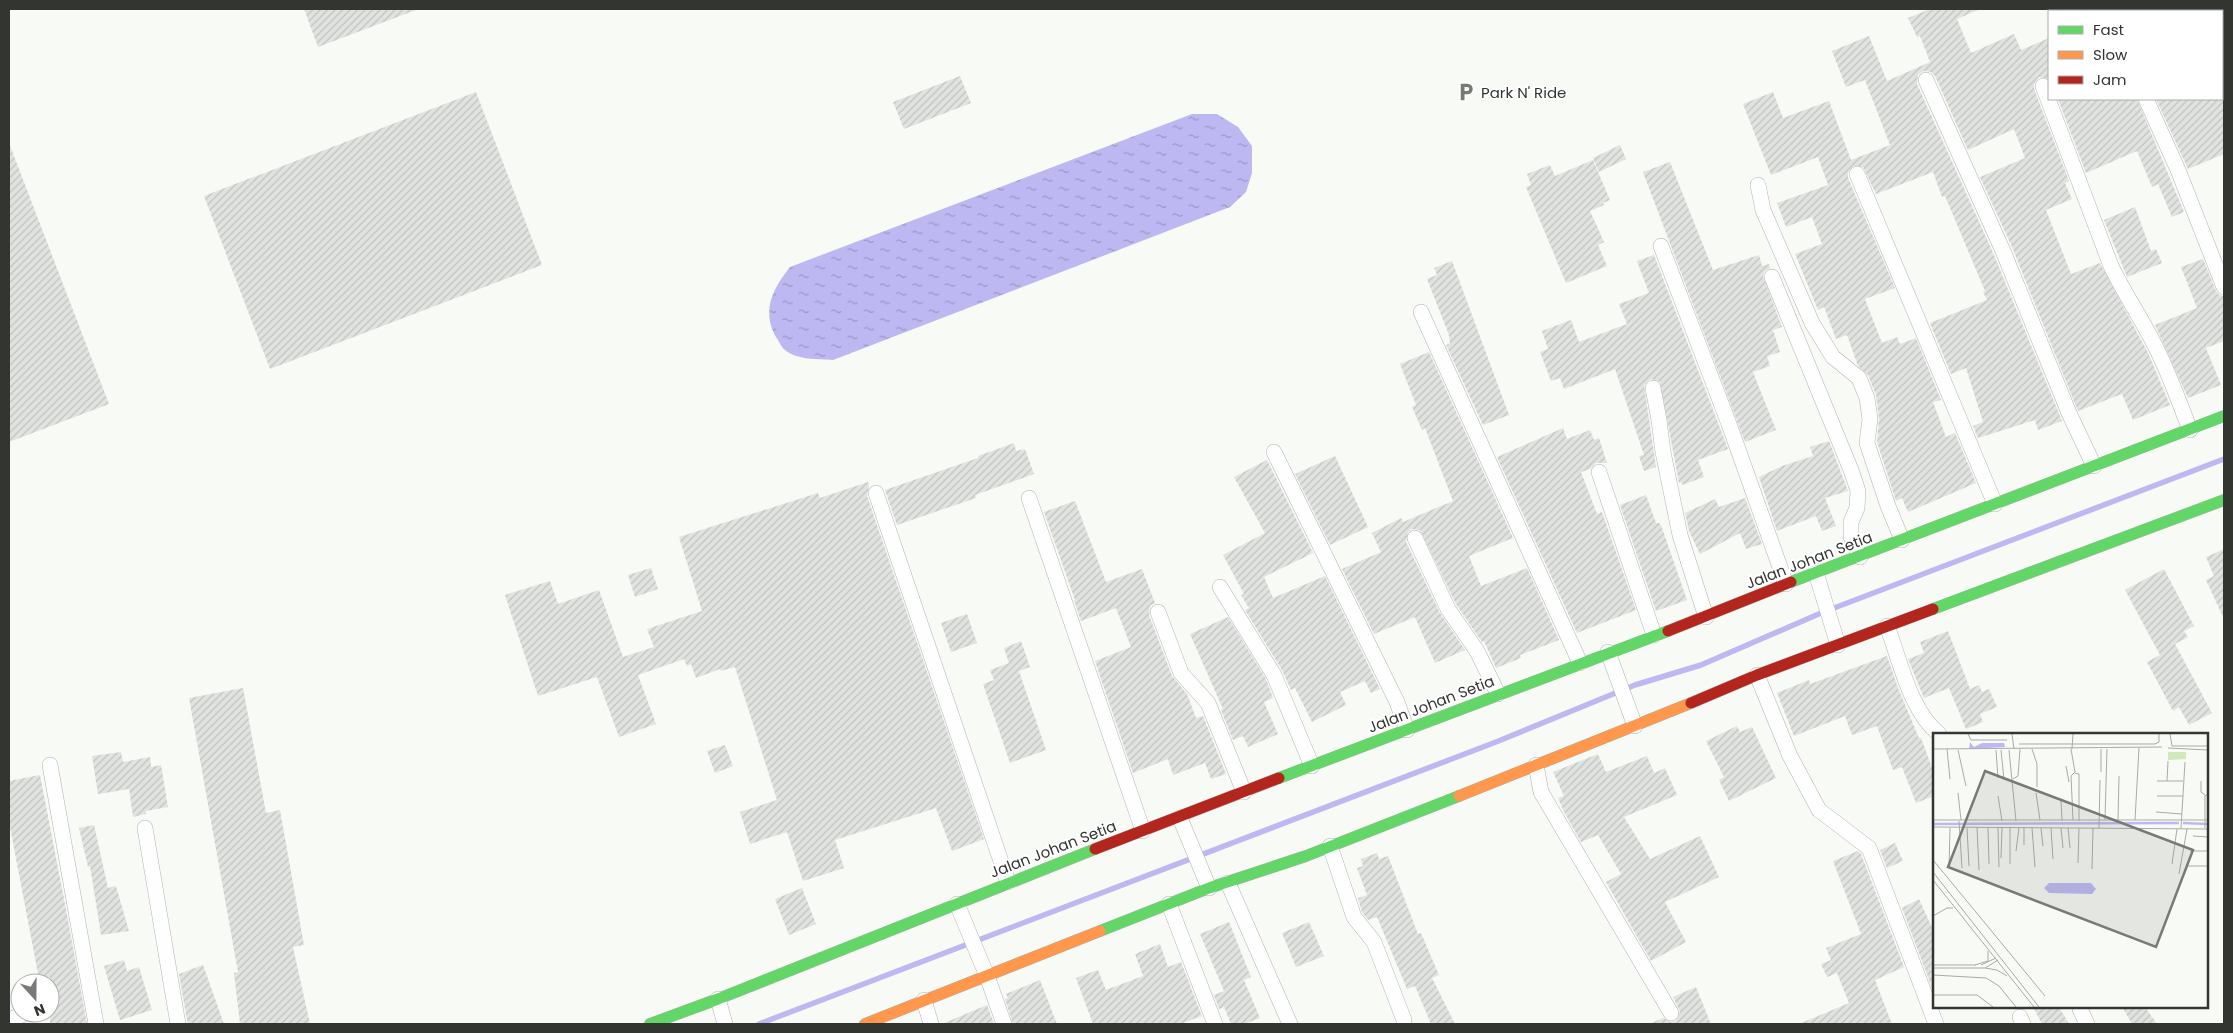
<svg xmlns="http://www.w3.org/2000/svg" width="2233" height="1033" font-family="Poppins,sans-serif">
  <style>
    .water { fill: url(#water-ripples) }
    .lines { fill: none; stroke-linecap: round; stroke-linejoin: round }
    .stream { stroke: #bdb8f2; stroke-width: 5.5 }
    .building { fill: url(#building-hatch) }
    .street-casing { stroke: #b1b4b0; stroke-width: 16 }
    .fast-casing { stroke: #b1b4b0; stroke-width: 12 }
    .slow-casing { stroke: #b1b4b0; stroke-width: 12 }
    .jam-casing { stroke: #b1b4b0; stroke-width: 12 }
    .street { stroke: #fefefe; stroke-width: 15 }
    .fast { stroke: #63d668; stroke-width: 11 }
    .slow { stroke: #ff974d; stroke-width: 11 }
    .jam { stroke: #b3261e; stroke-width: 11 }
    .labels { text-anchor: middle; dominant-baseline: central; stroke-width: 4; stroke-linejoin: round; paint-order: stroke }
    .poi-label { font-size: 15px; fill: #333531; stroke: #fff; text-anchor: start }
    .street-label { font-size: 15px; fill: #333531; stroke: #fff }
    .inset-river { fill: none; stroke: #bdb8f2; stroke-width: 2.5 }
    .inset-road { fill: none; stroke: #a9aba7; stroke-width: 1 }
    .view { fill: #787a76; fill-opacity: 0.15; stroke: #787a76; stroke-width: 2.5 }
    .inset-edge { fill: none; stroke: #333531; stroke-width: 2.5 }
  </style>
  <defs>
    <pattern id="water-ripples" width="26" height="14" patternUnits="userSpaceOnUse" patternTransform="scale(1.25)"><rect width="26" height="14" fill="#bdb8f2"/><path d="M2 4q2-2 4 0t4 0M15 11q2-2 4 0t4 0" fill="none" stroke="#9a96c5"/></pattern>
    <pattern id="building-hatch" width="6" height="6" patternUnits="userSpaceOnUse" patternTransform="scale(1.25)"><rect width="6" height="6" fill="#e0e3df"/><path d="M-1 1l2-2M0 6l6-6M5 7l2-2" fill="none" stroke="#c1c3c0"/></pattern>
  </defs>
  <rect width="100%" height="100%" fill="#f7faf5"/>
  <!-- water -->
  <path class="water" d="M1192,114H1217L1238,127L1252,146V173L1246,192L1230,207L833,360C818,359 797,360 785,350C781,347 779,341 776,337C761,311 773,288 790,267Z"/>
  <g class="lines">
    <!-- stream -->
    <path class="stream" d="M759,1024L1496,742L1635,685L1701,665L1821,613L2224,459"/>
  </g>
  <!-- building -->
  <path class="building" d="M304,9H415L416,10L318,47Z
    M1930,9H1980L1957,19L1971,53L2014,34L2021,50L2049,38V79L2039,77L2034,84V89L2069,181L2065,183L2072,199L2046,210L2071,274L2100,263L2148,353L2170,405L2133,420L2122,394L2078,411L2012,247L1980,177L2025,158L2014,129L1968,150L1935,76L1931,72L1923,71L1918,75L1917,84L1994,255L2062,421L2038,430L2035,420L1978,438L1973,426L1983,422L1966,368L1951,374L1930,323L1987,300L1983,292L1985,291L1945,196L1942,197L1933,172L1876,194L1863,167L1853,166L1848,172V178L1895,288L1865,299L1882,343L1897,337L1900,344L1916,338L1941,400L1933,402L1946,437L1955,433L1976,483L1908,512L1902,498L1896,501L1877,442L1879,418L1876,395L1868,375L1858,366L1847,335L1836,339L1824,307L1818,310L1795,254L1822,244L1812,217L1786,227L1777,203L1828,185L1818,157L1771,175L1743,104L1773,92L1783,118L1829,101L1851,160L1890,145L1865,80L1846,87L1832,51L1869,36L1887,81L1930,62L1920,36L1917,37L1908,18Z
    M960,76L971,103L904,129L893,102Z
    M476,92L542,265L270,369L204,196Z
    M2058,99H2137L2184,212L2172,217L2158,184L2152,187L2137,151L2086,173Z
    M2156,99H2224V154L2188,169Z
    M9,143L109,404L9,442Z
    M1620,145L1626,159L1599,172L1593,158Z
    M1593,160L1610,200L1603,203L1604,205L1590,211L1604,242L1598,245L1607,266L1566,283L1526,187L1531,185L1527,174L1550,165L1555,176Z
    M1670,162L1713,270L1759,255L1762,266L1769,264L1770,268L1765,271L1763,276L1782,327L1773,330L1780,352L1767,356L1770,366L1753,372L1776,430L1745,442L1643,172Z
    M2135,207L2151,251L2156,249L2162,263L2127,277L2104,220Z
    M1654,255L1728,449L1698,460L1704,477L1682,485L1681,482L1679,483L1660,382L1651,379L1644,385L1656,467L1644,471L1639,456L1644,455L1615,369L1564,389L1560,378L1551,381L1540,352L1548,349L1542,331L1571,320L1579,342L1627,324L1619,304L1649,293L1637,261Z
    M2203,259L2216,291L2219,295L2224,296V341L2206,348L2221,385L2188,398L2155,325L2197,308L2181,267Z
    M1452,261L1509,415L1483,425L1446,345L1450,344L1449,335L1427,279L1437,275L1434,268Z
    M1429,352L1513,538L1469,556L1481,586L1527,568L1559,640L1520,655L1521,658L1496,668L1484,641L1482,642L1456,604L1420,530L1412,529L1408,532L1406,542L1440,613L1465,650L1435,663L1415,617L1374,634L1342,569L1381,552L1372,533L1401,518L1403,522L1453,501L1425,428L1422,430L1412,407L1416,405L1400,364Z
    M1563,428L1567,439L1590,430L1594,440L1599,438L1607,463H1596L1590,469L1581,472L1597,514L1602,512L1636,610L1577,633L1497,457Z
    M1829,441L1848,491L1825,498L1836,526L1822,531L1816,516L1777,531L1759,477L1782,466L1813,456L1810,447Z
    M1014,443L1016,451L1025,449L1034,474L975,495L976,498L897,525L885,490L978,458V456Z
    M1335,456L1368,527L1330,545L1295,474Z
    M1267,460L1313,553L1264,577L1273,598L1325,576L1380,689L1371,693L1365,681L1340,692L1346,705L1312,722L1295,688L1291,690L1282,670L1245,610L1249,608L1241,595L1244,594L1223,555L1265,533L1234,477Z
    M868,482L869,486L867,496L984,839L952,851L936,808L835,840L844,868L803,881L787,832L750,844L740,812L777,800L735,667L721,671L720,669L696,678L691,664L687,666L684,659L638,675L656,724L619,737L597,677L538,696L505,595L550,581L558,604L599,590L623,657L654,647L647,629L702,611L679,537L818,493L820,498Z
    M1646,495L1656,523H1659L1661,525L1687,600L1656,611L1620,505Z
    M1745,498L1762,544L1746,549L1740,533L1700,554L1689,531L1685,513L1715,499L1719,507Z
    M1075,501L1106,582L1142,569L1155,603L1150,606L1149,615L1172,676L1187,694L1196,718L1203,716L1226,774L1211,779L1205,763L1173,775L1168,759L1133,773L1095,661L1131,647L1116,608L1081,621L1074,600H1075L1044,512Z
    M2224,549V619L2206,580L2214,576L2206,557Z
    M651,568L658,589L635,597L628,575Z
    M2164,569L2194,626L2184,631L2188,637L2175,644L2212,713L2189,725L2179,707L2173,711L2147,662L2160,655L2125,590Z
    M967,614L977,643L951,652L941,623Z
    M1228,617L1266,679L1273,698L1264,702L1278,734L1248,747L1243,736L1233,740L1221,710L1223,709L1190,634Z
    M1948,631L1970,689L1979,685L1982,692L1989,689L1997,707L1980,714L1983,722L1966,729L1949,688L1924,698L1908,659L1924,653L1920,642Z
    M1021,641L1030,667L1019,671L1046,750L1010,763L983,684L994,680L990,670L1009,663L1004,648Z
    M1887,656L1898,688L1919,738H1921L1934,773V796L1916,803L1902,767L1893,770L1877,726L1852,735L1845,716L1794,736L1777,693L1809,680L1810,684Z
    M243,688L266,813L280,810L304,945L293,947L310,1024H240L234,973L238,972L189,698Z
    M1737,726L1740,732L1752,727L1776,778L1729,801L1719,780L1724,777L1706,741Z
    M725,745L733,766L715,773L707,751Z
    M121,752L123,762L150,757L151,767L161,765L168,807L146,811V814L133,817L129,789L98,794L92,756Z
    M1598,754L1606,772L1647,756L1654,773L1665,768L1677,795L1624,817L1650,859L1700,836L1719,877L1665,902L1686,942L1651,961L1606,882L1621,874L1598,835L1581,842L1564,812L1558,798L1564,796L1553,772Z
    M40,775L65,904L87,1024H50V977L39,979L9,822V781Z
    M94,825L108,888L116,886L129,931L101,935L90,866L88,867L79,828Z
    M1895,843L1903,861L1887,868L1880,850Z
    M1858,851L1861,854L1904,967L1875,980L1892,1024H1799L1849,1003L1837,973L1827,977L1821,964L1831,960L1826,948L1861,934L1833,861Z
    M1377,853L1379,859L1388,856L1418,934L1421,933L1439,975L1432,978L1455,1024H1431L1415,986L1407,989L1377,917L1368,920L1362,912L1358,898L1367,895L1357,868L1363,866L1361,859Z
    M802,888L816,924L789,935L775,899Z
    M1919,899L1934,932V993L1902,908Z
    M1229,922L1251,977L1244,980L1260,1018L1244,1024H1231L1224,1007L1219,1009L1214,995L1224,991L1200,934Z
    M1309,922L1324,956L1296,967L1282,933Z
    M1160,944L1168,967L1181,962L1202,1016L1180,1024H1093L1076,978L1098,970L1106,990L1143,976L1135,954Z
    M124,960L127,971L139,967L152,1010L120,1020L104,966Z
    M203,965L224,1024H188L187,1020L179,974Z
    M1040,980L1057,1024H1013L1005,999L1008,998L1006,994Z
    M1696,987L1711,1024H1649L1663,1018L1671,1022L1676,1021L1680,1012L1673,997Z
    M987,1005L994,1024H945L944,1023Z
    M2033,1007H2059L2069,1024H2042Z
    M2122,1007H2145L2157,1024H2132Z"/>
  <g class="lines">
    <!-- street casing -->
    <g class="street-casing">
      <path id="street" d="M2222,12L2224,19
        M1926,80L2003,251L2069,413L2094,466
        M2043,86L2111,266C2123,291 2138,313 2151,338C2167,367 2178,399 2190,430
        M2146,99L2178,170L2224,287
        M1857,174L1995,504
        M1758,185L1763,210L1812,323L1833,357L1859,378L1867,398L1870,419L1867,443L1888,506L1902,540
        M1661,246L1729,424L1786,584
        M1772,277L1851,470L1858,491L1857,508L1851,522V537L1860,557
        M1421,312L1580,663
        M1653,388L1659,420L1663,452L1680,535L1706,617
        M1274,452L1397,702L1407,730
        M1599,472L1654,635
        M876,493L1008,882
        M1029,498L1143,831
        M1415,538L1448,609L1477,651L1498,694
        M1816,573L1838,645
        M1220,587L1274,675L1312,766
        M1158,612L1181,673L1208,703L1244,792
        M1887,626C1900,660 1910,711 1939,734
        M1608,652L1635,726
        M1757,675L1790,756L1819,810L1869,848L1936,1024
        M50,765L96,1024
        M1536,765L1541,792L1671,1013
        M1180,818L1209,888
        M145,828L178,1024
        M1330,846L1354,917L1374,942L1404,1020
        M1228,883L1290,1024
        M957,904L987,976L1004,1024
        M1169,904L1215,1024
        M718,999L725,1024
        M924,1000L931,1024
        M2080,1009L2087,1024
        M2020,1017L2023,1024
        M9,1020L24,1014"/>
    </g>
    <!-- fast casing -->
    <g class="fast-casing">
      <path id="fast" d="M1791,582L2224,416
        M1933,609L2224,500
        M1279,778L1668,631
        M1100,931L1209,888L1306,856L1459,796
        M650,1024L718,999L1095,849"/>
    </g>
    <!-- slow casing -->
    <g class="slow-casing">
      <path id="slow" d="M1459,796L1691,703
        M865,1024L1100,931"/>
    </g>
    <!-- jam casing -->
    <g class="jam-casing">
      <path id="jam" d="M1668,631L1791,582
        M1691,703L1757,675L1933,609
        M1095,849L1279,778"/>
    </g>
    <!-- street -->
    <use href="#street" class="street"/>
    <!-- fast -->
    <use href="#fast" class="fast"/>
    <!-- slow -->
    <use href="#slow" class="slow"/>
    <!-- jam -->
    <use href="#jam" class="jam"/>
  </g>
  <!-- icons -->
  <defs>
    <g id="parking-bare" transform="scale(1.5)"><path d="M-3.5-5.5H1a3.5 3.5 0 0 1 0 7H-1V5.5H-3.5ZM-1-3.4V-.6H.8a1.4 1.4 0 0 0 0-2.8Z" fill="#787a76" stroke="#fff" stroke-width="2.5" paint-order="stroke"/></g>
  </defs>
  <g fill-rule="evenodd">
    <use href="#parking-bare" x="1466" y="92"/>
  </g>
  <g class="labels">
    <!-- poi labels -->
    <g class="poi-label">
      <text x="1481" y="92">Park N' Ride</text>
    </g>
    <!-- street labels -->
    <g class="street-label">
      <text transform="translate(1809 560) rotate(-21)">Jalan Johan Setia</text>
      <text transform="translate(1431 704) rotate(-21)">Jalan Johan Setia</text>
      <text transform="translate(1053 849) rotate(-21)">Jalan Johan Setia</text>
    </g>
  </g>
  <!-- overview -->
  <g transform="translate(1933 733)">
    <rect width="275" height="275" fill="#f7faf5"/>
    <path d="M235,19H253V26L235,27Z" fill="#d0e9bb"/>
    <path d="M37,9L41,14L49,10H71L72,14L36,16ZM116,150H158L163,156L159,161L116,160L111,155Z" fill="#bdb8f2"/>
    <path class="inset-river" d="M250,90L275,91M0,91L246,90"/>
    <path class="inset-road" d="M35,1L38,7H74M79,1L81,16M237,1L239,13H275M86,11H222L226,9V1M235,15L275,17M0,16L229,14M14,16L17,46M99,16L104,31V54M138,16L142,39L138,43L140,87M139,16L140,1M168,16V39M25,17L33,53M63,17L65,45M68,17L71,47M76,17L83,88M133,33L136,49M142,40L146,41V88M80,46L85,43L87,16M224,48H250M234,48L235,28M268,48V59L272,62M25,60L28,87M103,60L107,87M65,63L69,88M224,63H250M128,68L129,87M223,79L249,81M0,87H275M172,87L174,16M185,87L186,43M202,87L206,15M26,88L29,135M0,94L275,96M34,95L36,133M44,95L46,137M55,95L56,131M65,95L66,134M99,95L102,134M108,95L110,113M118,95L120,126M128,95L130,115M135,95L137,115M166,95L167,47M248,95L252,29M272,95V63L275,61M260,103L275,104M91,112V95M83,118L86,95M257,118H275M68,125L69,95M0,127L112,263M145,130L146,95M77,131V95M239,131L244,96M254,133H275M16,135L17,95M159,136L160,95M0,139L106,274M246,141L254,96M0,147L101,274M0,183L14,175H20M0,232H43M42,232L55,228V218M48,232L63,225M0,235H52L65,227M52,235L64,237L74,243M0,242L53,245L66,253L83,274M0,262H44L60,274"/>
    <path class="view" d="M52,38L260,117L223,214L15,134Z"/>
    <rect width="275" height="275" class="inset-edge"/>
  </g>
  <!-- border -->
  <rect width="2233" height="1033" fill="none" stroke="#333531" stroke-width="20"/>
  <!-- legend -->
  <rect x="2048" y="10" width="175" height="90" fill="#ffffff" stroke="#adaead"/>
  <rect x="2058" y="26" width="25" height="8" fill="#63d668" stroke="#adaead"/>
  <text x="2093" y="35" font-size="15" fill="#333531">Fast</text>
  <rect x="2058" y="51" width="25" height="8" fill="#ff974d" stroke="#adaead"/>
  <text x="2093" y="60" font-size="15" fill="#333531">Slow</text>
  <rect x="2058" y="76" width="25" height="8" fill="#b3261e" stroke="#adaead"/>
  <text x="2093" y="85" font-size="15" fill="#333531">Jam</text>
  <!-- north arrow -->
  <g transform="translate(35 998) rotate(159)"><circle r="24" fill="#ffffff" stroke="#adaead"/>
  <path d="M0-4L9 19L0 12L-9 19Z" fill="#787a76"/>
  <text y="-8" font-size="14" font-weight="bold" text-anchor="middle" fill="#333531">N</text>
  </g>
</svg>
